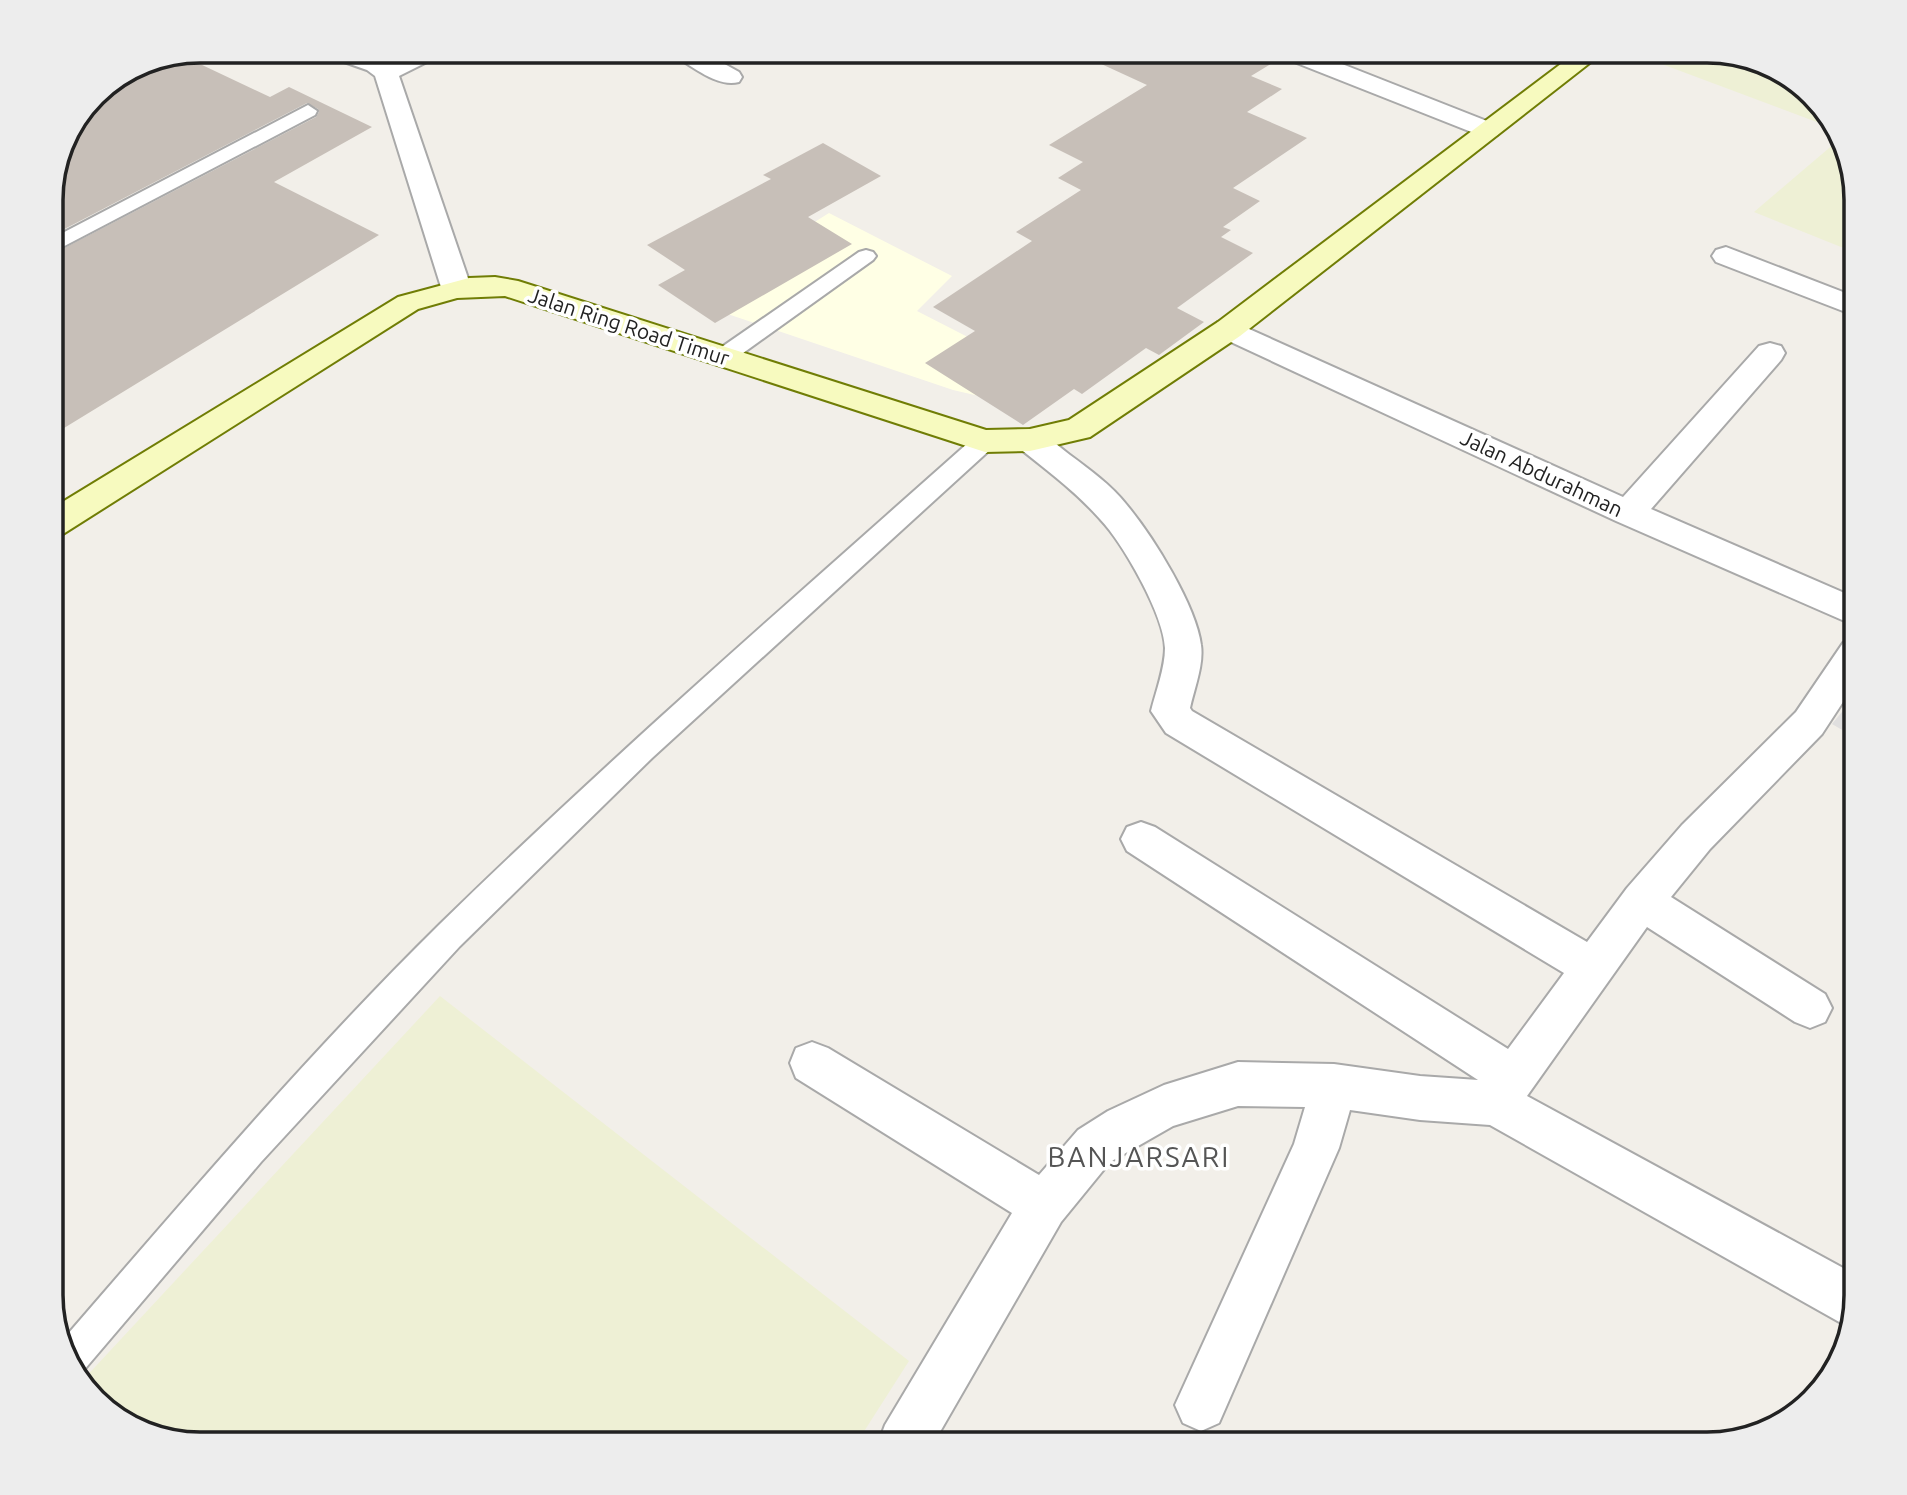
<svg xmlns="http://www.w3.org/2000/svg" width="1907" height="1495" font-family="Ubuntu,sans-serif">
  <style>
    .residential { fill: #e0dfdf }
    .education { fill: #ffffe5 }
    .farmland { fill: #eef0d5 }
    .building { fill: #c7bfb8 }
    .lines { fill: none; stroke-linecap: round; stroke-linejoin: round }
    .lane-casing { stroke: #a9a9a9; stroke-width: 4 }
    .street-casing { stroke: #a9a9a9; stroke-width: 4 }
    .secondary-casing { stroke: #707d05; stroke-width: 4 }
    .lane { fill: #fff; fill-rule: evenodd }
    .street { fill: #fff; fill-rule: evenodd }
    .secondary { fill: #f7fabf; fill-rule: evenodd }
    .labels { text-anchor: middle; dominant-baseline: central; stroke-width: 7; stroke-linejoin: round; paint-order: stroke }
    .street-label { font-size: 21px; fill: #222; stroke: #fff }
    .near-quarter-label { font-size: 28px; letter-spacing: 2px; fill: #555; stroke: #fff }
    .rim { fill: none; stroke: #222; stroke-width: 3.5 }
  </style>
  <rect width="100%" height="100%" fill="#f2efe9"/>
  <!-- residential -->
  <path class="residential" d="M1856,695V738L1832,724Z"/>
  <!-- education -->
  <path class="education" d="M829,213L952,276L917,311L1065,387L1022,406L953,390L689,301Z"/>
  <!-- farmland -->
  <path class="farmland" d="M1658,51H1708L1764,62L1805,88L1838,130L1651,60Z
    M1842,137L1856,200V253L1754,212Z
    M440,996L909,1361L856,1444H199L152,1436L102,1407L82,1381Z"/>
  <!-- building -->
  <path class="building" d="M1073,51H1273L1279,59L1251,76L1282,89L1247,112L1307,138L1233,188L1260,201L1223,227L1231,230L1221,237L1253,253L1177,308L1204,322L1159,355L1146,348L1082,394L1074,389L1023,425L925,363L975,331L933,307L1032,241L1016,232L1081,190L1058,178L1083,162L1049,145L1147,85Z
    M181,55L270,97L289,87L372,127L274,182L379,235L51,436V255L316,117L319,112L318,109L307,103L51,236V190L66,134L101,88L143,62Z
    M823,143L881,176L808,217L852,244L715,323L658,285L685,270L647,245L771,179L763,175Z"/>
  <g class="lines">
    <!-- lane casing -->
    <g class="lane-casing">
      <path id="lane" d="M308,105L317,111L315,115L51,253V239Z
        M866,250L873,252L876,256L873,260L732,361H716L713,356L716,351L859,252Z
        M985,433L993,435L997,441L993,447L652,758L460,946L261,1162L78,1377L66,1361L61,1342C184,1200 306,1056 440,924C613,755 796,596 977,435Z"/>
    </g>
    <!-- street casing -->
    <g class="street-casing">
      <path id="street" d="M324,51H359L388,62L412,51H442L439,56L399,76L471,287L466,293L456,296L446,293L441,287L375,76L367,70L327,56Z
        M671,51H701L739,72L742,77L739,82C717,88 693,66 674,56Z
        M1276,51H1309L1497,125L1501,130L1497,135L1488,138L1479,135L1279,56Z
        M1726,247L1856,297V316L1716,262L1712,256L1716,250Z
        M1229,320L1623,497L1759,346L1770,343L1781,346L1785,353L1781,360L1651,509L1856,598V626L1616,521L1218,336L1214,329L1218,322Z
        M1030,429C1046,434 1057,445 1070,455C1089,469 1111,485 1126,504C1152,535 1196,605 1201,645C1204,665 1194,689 1190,708L1192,711L1587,942L1627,888L1682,825L1796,712L1843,643L1856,639V682L1822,734L1710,849L1671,897L1825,994L1832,1008L1825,1022L1810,1028L1795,1022L1647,927L1527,1096L1856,1275V1296L1850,1328L1490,1125L1420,1120L1350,1110L1339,1148L1219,1423L1201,1431L1183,1423L1175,1405L1294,1144L1305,1107L1238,1106L1173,1126L1110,1162L1061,1222L933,1444H878L885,1425L1012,1213L796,1078L790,1063L796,1048L812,1042L828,1048L1039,1175L1078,1130L1108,1111L1164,1085L1238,1062L1334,1064L1420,1076L1478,1080L1127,851L1121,839L1127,827L1141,822L1155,827L1508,1049L1564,973L1166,733L1151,711C1156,691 1165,668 1165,648C1164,615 1123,543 1100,519C1076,492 1047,470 1019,448L1014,440L1019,432Z"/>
    </g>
    <!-- secondary casing -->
    <g class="secondary-casing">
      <path id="secondary" d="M1578,51H1605L1240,336L1090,437L1030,451L985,452L505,296L457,298L418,309L63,534L51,537V509L398,297L469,278L495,277L518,281L986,430L1030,429L1069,420L1218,322Z"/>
    </g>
    <!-- lane -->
    <use href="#lane" class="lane"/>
    <!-- street -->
    <use href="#street" class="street"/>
    <!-- secondary -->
    <use href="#secondary" class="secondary"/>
  </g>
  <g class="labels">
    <!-- street labels -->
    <g class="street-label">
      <text transform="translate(629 326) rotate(18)">Jalan Ring Road Timur</text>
      <text transform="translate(1542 473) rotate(25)">Jalan Abdurahman</text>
    </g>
    <!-- near-quarter labels -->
    <g class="near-quarter-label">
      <text x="1139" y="1156">BANJARSARI</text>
    </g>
  </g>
  <!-- crop -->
  <path d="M0 0H1907V1495H0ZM200 63H1707A137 137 0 0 1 1844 200V1295A137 137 0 0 1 1707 1432H200A137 137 0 0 1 63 1295V200A137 137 0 0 1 200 63Z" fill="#ededed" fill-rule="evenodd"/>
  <path class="rim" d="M200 63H1707A137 137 0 0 1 1844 200V1295A137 137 0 0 1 1707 1432H200A137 137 0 0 1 63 1295V200A137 137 0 0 1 200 63Z"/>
</svg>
